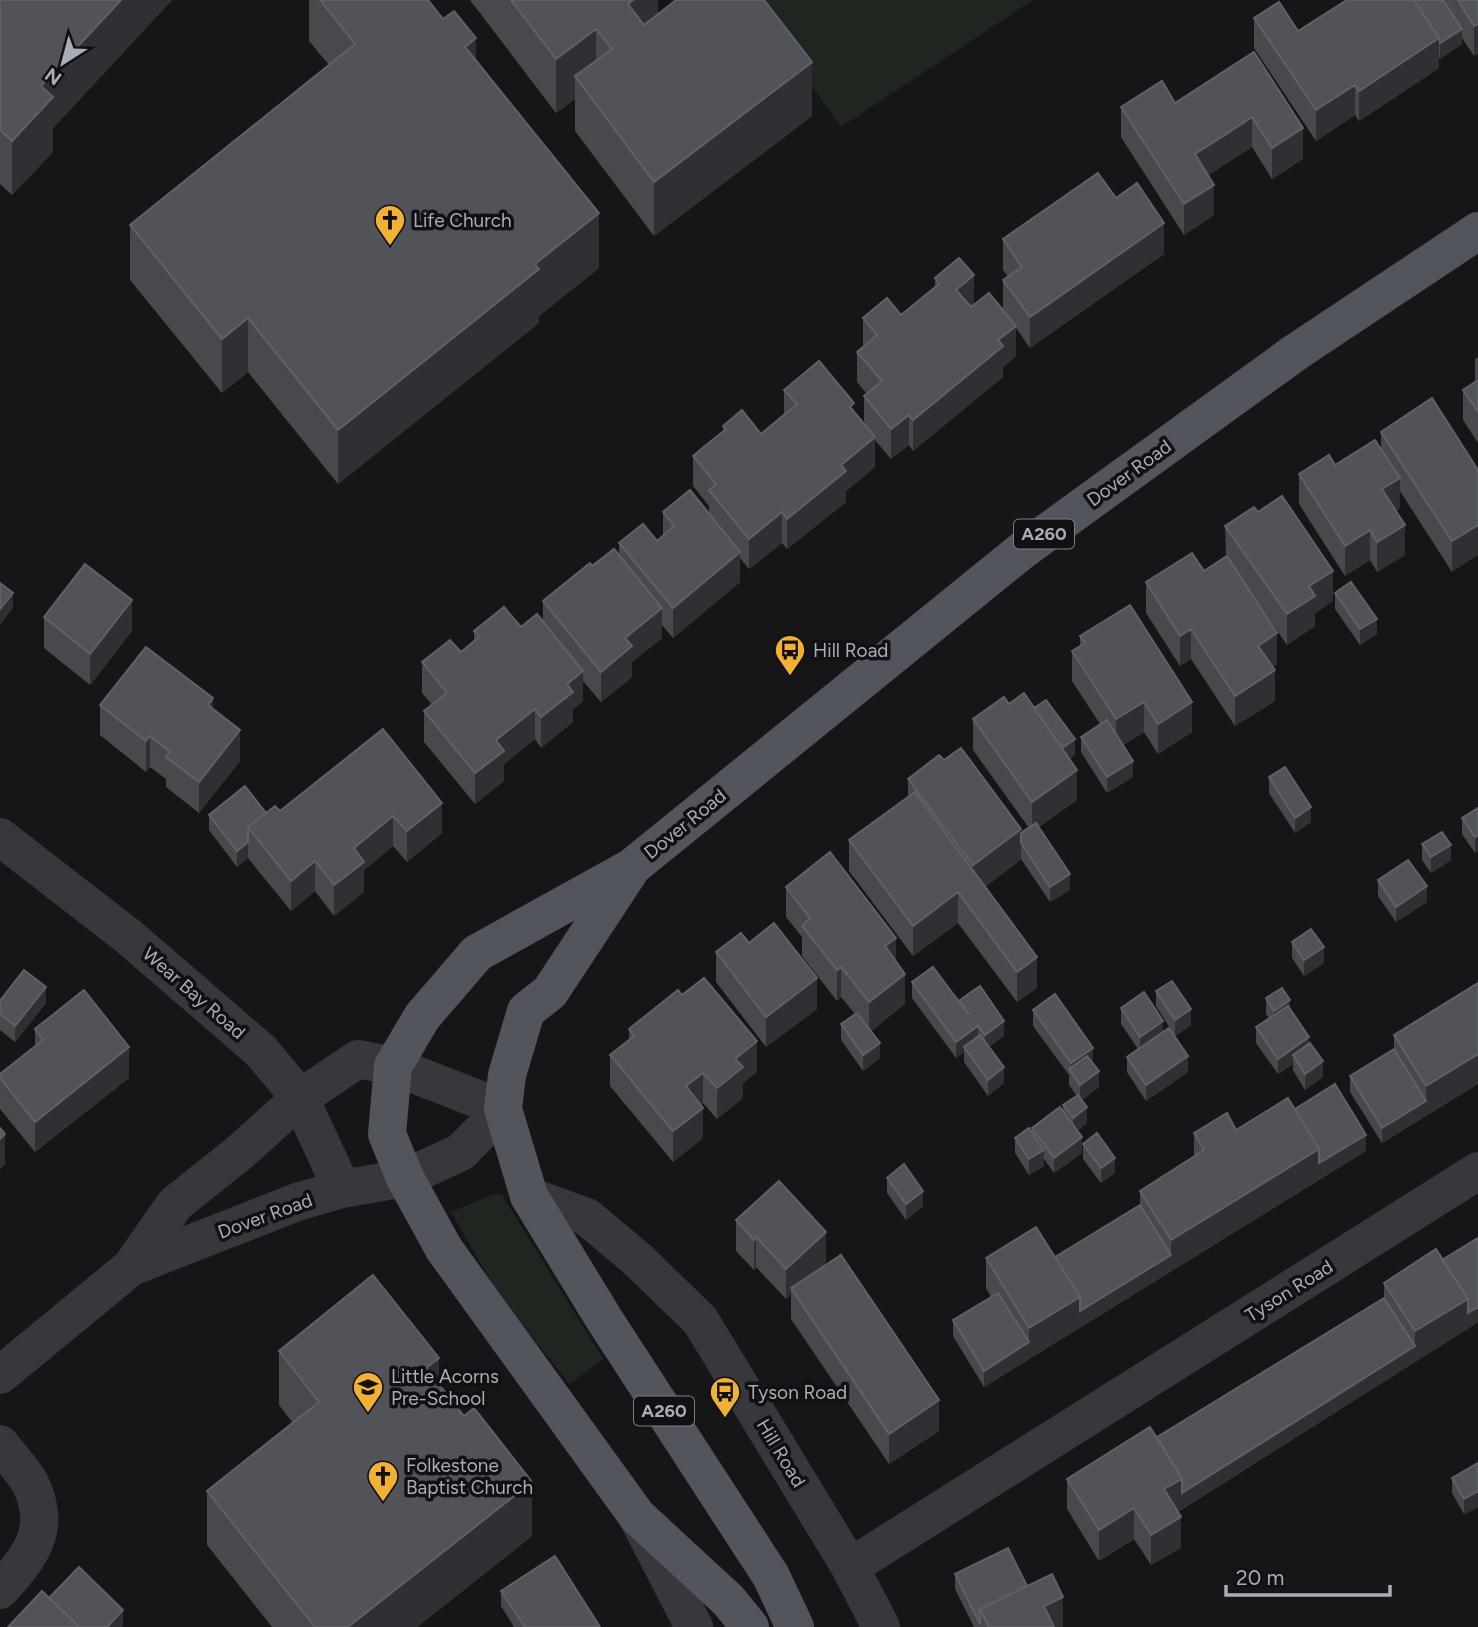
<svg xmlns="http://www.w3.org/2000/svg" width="1478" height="1627" font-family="Figtree,sans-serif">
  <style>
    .green { fill: #1e261f }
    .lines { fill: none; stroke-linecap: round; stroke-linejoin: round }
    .minor { stroke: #37383d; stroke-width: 38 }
    .major { stroke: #53555c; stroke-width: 38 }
    .wall { fill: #47494d }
    .shaded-wall { fill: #2f3033 }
    .building { fill: #525359; stroke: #5f6168; stroke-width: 2 }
    .labels { text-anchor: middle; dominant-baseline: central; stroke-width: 7; stroke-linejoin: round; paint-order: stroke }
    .shield { fill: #111113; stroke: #7b7e86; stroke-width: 2 }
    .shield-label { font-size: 18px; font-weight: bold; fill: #a8adb8 }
    .poi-label { font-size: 19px; fill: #a8adb8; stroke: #111113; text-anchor: start }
    .street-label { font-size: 19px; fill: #a8adb8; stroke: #111113 }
  </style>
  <rect width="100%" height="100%" fill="#161618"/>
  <!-- green -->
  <path class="green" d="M750,0H1033L841,127Z
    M496,1193L502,1195L603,1359L570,1384L528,1332L489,1278L451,1212Z"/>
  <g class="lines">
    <!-- minor -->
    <path class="minor" d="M0,837L129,937L261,1051L300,1098L342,1189
      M529,1196L587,1217L637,1259L700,1320L850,1567L881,1627
      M0,1375L131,1267L175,1204L239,1153L300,1098L358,1059L393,1066L503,1109L461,1152L405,1178L342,1189L297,1202L131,1267
      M0,1444C9,1456 22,1469 30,1483C53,1529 30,1557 0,1590
      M639,1520L694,1627
      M850,1567L1478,1171"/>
    <!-- major -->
    <path class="major" d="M629,872L550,992L526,1011L507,1075L503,1109L529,1196L604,1319L771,1576L795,1627
      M750,1627L728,1600L637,1516L444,1249L405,1178L387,1134L393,1066L422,1017L477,953L632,867L1024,549L1296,352L1478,231"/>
  </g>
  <!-- wall -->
  <path class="wall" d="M0,0H172L53,128V152L12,195L0,184Z
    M309,0H428L476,61L599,268L539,316V323L338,484L248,372L222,393L130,280V225L329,65L309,41Z
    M470,0H658V13L812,116L654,236L575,131V99L556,113Z
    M1347,0H1478L1474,56L1462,38V44L1440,59L1439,57V68L1359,121L1355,115L1316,141L1254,48V18L1298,31Z
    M1254,52L1303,159L1272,179L1252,147L1208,175L1214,215L1184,235L1121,137V107L1175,103Z
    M1116,198L1164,254L1030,348L1016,328V356L1003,367V377L913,451L909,445L891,459L875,440V467L846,491V502L787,549L782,543L749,569L740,558V582L673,638L662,625V638L632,662V677L601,702L583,681V701L573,709V722L541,748L535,739L504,764V781L475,804L424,742V711L432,705L422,693V662L461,652L474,641V631L521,627L543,622V601L592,566L619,556V543L657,541L663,536V512L709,513V506L693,486V456L723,431V426L761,434L784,415V390L854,412L864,424V396L867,394L857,382V352L863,347V318L901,315L935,288V278L974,305L1003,310V280L1008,277L1003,270V239Z
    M1478,357V443L1463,420V390L1475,382V359Z
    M1381,432L1478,470L1452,572L1400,491V508L1396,511L1405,555L1377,572L1370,560L1345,576L1299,504V474L1335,465L1381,449Z
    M1225,526L1333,601L1315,613V626L1287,645L1248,588L1277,664L1272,667L1275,701L1235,726L1191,659L1180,666L1146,613V582L1204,571L1226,557Z
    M1335,593L1377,634L1360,645L1335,609Z
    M44,617L132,631L90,685L44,648Z
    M1080,636L1192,732L1158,754L1144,732L1123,745L1133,777L1107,793L1081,752V737L1100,724L1072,681V651L1080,646Z
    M1009,704L1034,708L1075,755L1069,759L1077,800L1039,827L1070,890L1050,902L1021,859L985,887L1037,988L1017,1002L958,923L913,956L849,871V840L908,797V779L944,760L1021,833L1029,828L973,750V719Z
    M100,705L213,709L240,761L199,813L166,787V779L150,767L146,772L100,735Z
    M383,729L442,833L407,862L393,846L364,870V892L334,916L315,891L291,911L248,858L237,867L209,830V815L280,811Z
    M1269,777L1311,822L1295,833L1269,793Z
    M1478,808V851L1475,853L1462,834V818Z
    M1422,844L1451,860L1431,873L1422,860Z
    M1378,880L1427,902L1396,922L1378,896Z
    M786,887L896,962L905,1004L871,1031L880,1058L863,1071L841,1040V1024L855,1014L841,997L837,1001L802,956V937L786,917Z
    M1292,942L1324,963L1304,976L1292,958Z
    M749,943L817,1009L766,1047L716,982V952Z
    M912,982L960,1003V1000L1004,1036L989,1047L1004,1083L988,1096L964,1062V1052L956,1058L912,998Z
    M1478,983V1084L1382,1143L1350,1092V1076L1394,1049V1035Z
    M1156,991L1191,1025L1175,1036L1156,1006Z
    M682,995L757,1072L743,1083V1098L717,1119L703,1103L701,1105L703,1138L673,1162L610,1086V1055L629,1040V1029Z
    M1266,998L1290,1010L1309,1044L1323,1077L1305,1090L1293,1070V1064L1278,1074L1256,1043V1027L1269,1018L1266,1014Z
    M0,1001L46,1003L15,1042L0,1030Z
    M1121,1008L1163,1032L1188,1072L1146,1101L1127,1072V1057L1138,1049L1121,1024Z
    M1033,1010L1093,1063L1099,1087L1082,1100L1087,1123L1077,1131L1082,1153L1054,1173L1044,1159V1166L1029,1175L1015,1153V1138L1032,1132V1128L1063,1111V1105L1077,1096L1069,1085V1075L1033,1026Z
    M35,1029L129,1078L35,1152L0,1109V1074L35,1046Z
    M1295,1109L1366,1151L984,1387L953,1336V1320L991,1297L986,1288V1258L1055,1257L1140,1205V1191L1194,1157V1133L1236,1130Z
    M1083,1144L1115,1173L1101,1183L1083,1159Z
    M887,1178L923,1206L906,1220L887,1193Z
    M736,1220L826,1262L815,1273L939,1431L889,1464L791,1319V1294L786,1299L756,1267L754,1270L736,1251Z
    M1478,1238V1322L1178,1512L1181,1548L1151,1565L1134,1539L1099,1561L1067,1509V1479L1157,1437L1384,1298V1283L1442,1260Z
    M279,1351L439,1385L532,1536L417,1627H272L207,1545V1491L293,1423L279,1405Z
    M1478,1463V1507L1464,1514L1452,1493V1478Z
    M955,1574L1027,1586L1063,1627H974L955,1589Z
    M501,1591L600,1627H514L501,1606Z"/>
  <!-- shaded-wall -->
  <path class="shaded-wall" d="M121,0H172L53,128V152L12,195V141L41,86Z
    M633,0H658V35L628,58V4Z
    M1478,24V54L1474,56V26Z
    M596,29V83L575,76V99L556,113V59Z
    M1462,29V44L1440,59V43Z
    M476,38V92L465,47Z
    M1439,38V68L1359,121V91Z
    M812,62V116L654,236V182Z
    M1355,85V115L1316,141V110Z
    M1252,117V147L1195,184V154Z
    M1303,128V159L1272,179V148Z
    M1214,185V215L1184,235V204Z
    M599,213V268L539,316V323L338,484V430L535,264Z
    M1164,223V254L1030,348V317Z
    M974,275V305L956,320V290Z
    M248,318V372L222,393V339Z
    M1016,326V356L1003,367V377L913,451V420L998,340Z
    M909,415V445L891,459V429Z
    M875,437V467L846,491V502L787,549V519L841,465Z
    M1400,478V508L1382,520V489Z
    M782,512V543L749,569V539Z
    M1405,525V555L1377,572V542Z
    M1478,525V555L1452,572V541Z
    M1370,530V560L1345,576V546Z
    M740,552V582L673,638V608Z
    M1333,571V601L1315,613V626L1287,645V614L1309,586Z
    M13,593V608L0,625V609Z
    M132,600V631L90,685V654Z
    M662,608V638L632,662V677L601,702V672L625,638Z
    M1377,619V634L1360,645V629Z
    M1191,629V659L1180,666V636Z
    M1277,633V664L1258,676V646Z
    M1275,670V701L1235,726V696Z
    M583,671V701L573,709V722L541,748V717L567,684Z
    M213,698V729L208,705Z
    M1144,702V732L1116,750V719Z
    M1192,702V732L1158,754V724Z
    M535,709V739L504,764V781L475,804V773L496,740Z
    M240,730V761L199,813V782Z
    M150,736V767L146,772V741Z
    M1075,739V755L1056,768V752Z
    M1133,761V777L1107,793V777Z
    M1077,770V800L1032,832V802Z
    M442,803V833L407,862V831Z
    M1311,807V822L1295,833V818Z
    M393,816V846L364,870V892L334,916V885L354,848Z
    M1021,829V860L973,896V865Z
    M1478,835V851L1475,853V837Z
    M248,842V858L237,867V851Z
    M1451,845V860L1431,873V857Z
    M315,861V891L291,911V881Z
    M1070,874V890L1050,902V887Z
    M1427,886V902L1396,922V907Z
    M958,892V923L913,956V926Z
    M896,938V968L885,946Z
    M1324,947V963L1304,976V960Z
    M1037,957V988L1017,1002V972Z
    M841,967V997L837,1001V970Z
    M905,974V1004L869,1032V1002Z
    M817,978V1009L766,1047V1017Z
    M46,987V1003L15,1042V1026Z
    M1290,1000V1015L1274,1027V1011Z
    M1191,1009V1025L1175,1036V1020Z
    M1004,1021V1036L985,1050V1035Z
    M1163,1021V1036L1140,1052V1037Z
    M978,1026V1041L964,1047V1052L956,1058V1042Z
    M1309,1037V1053L1293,1055V1064L1278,1074V1059Z
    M757,1041V1072L743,1083V1098L717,1119V1088L735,1059Z
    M880,1043V1058L863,1071V1055Z
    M129,1047V1078L35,1152V1122Z
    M1093,1048V1063L1071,1072V1063Z
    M1478,1054V1084L1382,1143V1128L1426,1101V1086Z
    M1188,1056V1072L1146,1101V1085Z
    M1323,1061V1077L1305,1090V1074Z
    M1004,1067V1083L988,1096V1080Z
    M1099,1071V1087L1080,1101V1085Z
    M703,1073V1103L686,1117V1086Z
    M1087,1107V1123L1073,1134V1118Z
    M703,1108V1138L673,1162V1131Z
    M5,1134V1165L0,1169V1139Z
    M1366,1135V1151L984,1387V1371L1029,1342V1328L1080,1297L1171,1255V1240L1319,1149Z
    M1082,1137V1153L1054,1173V1158Z
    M1044,1150V1166L1029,1175V1159Z
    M1115,1158V1173L1101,1183V1168Z
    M923,1191V1206L906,1220V1204Z
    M826,1232V1262L794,1292L791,1288V1294L786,1299V1269Z
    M756,1237V1267L754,1270V1240Z
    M1468,1299V1329L1182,1509V1493L1415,1346V1331Z
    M1478,1307V1322L1468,1329V1313Z
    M439,1358V1413L426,1368Z
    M939,1400V1431L889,1464V1434Z
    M1182,1479V1509L1164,1520V1489Z
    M532,1482V1536L417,1627H348Z
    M1478,1491V1507L1464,1514V1499Z
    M1134,1508V1539L1099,1561V1530Z
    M1181,1517V1548L1151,1565V1535Z
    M1063,1597V1627H1044V1606Z
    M123,1610V1625L122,1627H107Z"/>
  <!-- building -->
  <path class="building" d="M0,0H121L41,86L53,97L12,141L0,130Z
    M320,0H428L443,19L454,11L476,38L465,47L599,213L535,264L539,269L338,430L248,318L222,339L130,225L355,44Z
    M511,0H633L628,4L644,25L676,0H764L812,62L654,182L575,76L612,49L596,29L556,59Z
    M1347,0H1414L1439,38L1359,91L1355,85L1316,110L1254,18L1279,2L1298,31Z
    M1414,0H1443L1462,29L1440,43L1439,38Z
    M1458,0H1478V24L1474,26Z
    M1254,52L1303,128L1272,148L1252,117L1228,133L1195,154L1214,185L1184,204L1121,107L1162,81L1175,103Z
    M1098,173L1116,198L1137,183L1164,223L1030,317L1003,280L1022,267L1003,239Z
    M959,258L974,275L956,290L971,307L989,293L1016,326L998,340L1003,346L913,420L909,415L891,429L864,396L882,381L857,352L877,335L863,318L887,298L901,315L939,284L935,278Z
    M819,361L854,403L850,407L875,437L841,465L846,471L787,519L782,512L749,539L709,490L716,484L693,456L726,429L723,426L742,410L761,434L797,404L784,390Z
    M1478,380V412L1463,390Z
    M1432,398L1478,470V525L1452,541L1381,432Z
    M1375,440L1400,478L1382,489L1405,525L1377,542L1370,530L1345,546L1299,474L1329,455L1335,465Z
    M690,490L740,552L673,608L619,543L643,524L657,541L674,526L663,512Z
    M1282,496L1333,571L1309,586L1315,596L1287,614L1225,526L1254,507L1258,512Z
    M614,549L662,608L625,638L632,646L601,672L543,601L590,563L592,566Z
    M1192,553L1204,571L1227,556L1277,633L1258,646L1275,670L1235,696L1191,629L1180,636L1146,582Z
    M85,564L132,600L90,654L44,617Z
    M1351,582L1377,619L1360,629L1335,593Z
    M0,583L13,593L0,609Z
    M1130,605L1192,702L1158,724L1144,702L1116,719L1072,651L1085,643L1080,636Z
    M504,607L521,627L537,614L583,671L567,684L573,692L541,717L535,709L496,740L504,751L475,773L424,711L447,693L422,662L450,640L461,652L479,637L474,631Z
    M146,647L213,698L208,705L240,730L199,782L166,757L170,752L150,736L146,741L100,705Z
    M1024,693L1077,770L1032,802L973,719L1004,697L1009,704Z
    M1046,700L1075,739L1062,748L1034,708Z
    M1107,720L1133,761L1107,777L1081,737Z
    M383,729L442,803L407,831L393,816L354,848L364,862L334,885L315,861L291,881L248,827L275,806L280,811Z
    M961,748L1021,829L973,865L908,779L939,755L944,760Z
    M1285,767L1311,807L1295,818L1269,777Z
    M245,786L266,813L248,827V842L237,851L209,815Z
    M915,792L1037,957L1017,972L958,892L913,926L849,840Z
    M1478,808V835L1475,837L1462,818Z
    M1036,823L1070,874L1050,887L1021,843V833Z
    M1442,832L1451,845L1431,857L1422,844Z
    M830,852L896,938L885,946L905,974L869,1002L841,967L837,970L802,926L810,918L786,887Z
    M1408,860L1427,886L1396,907L1378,880Z
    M774,923L817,978L766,1017L716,952L741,933L749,943Z
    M1311,929L1324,947L1304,960L1292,942Z
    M933,967L969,1015L960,1000L980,986L1004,1021L985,1035L978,1026L956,1042L912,982Z
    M24,970L46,987L15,1026L0,1014V1001Z
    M704,978L757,1041L735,1059L743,1067L717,1088L703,1073L686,1086L703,1108L673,1131L610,1055L634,1036L629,1029L678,990L682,995Z
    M1172,981L1191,1009L1175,1020L1156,991Z
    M1478,983V1054L1426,1086L1394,1035Z
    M1282,988L1290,1000L1274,1011L1266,998Z
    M84,990L129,1047L35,1122L0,1078V1074L43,1040L35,1029Z
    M1144,992L1163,1021L1140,1037L1121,1008Z
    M1055,994L1093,1048L1071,1063L1033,1010Z
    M1288,1006L1309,1037L1278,1059L1256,1027Z
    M857,1013L880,1043L863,1055L841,1024Z
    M1169,1028L1188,1056L1146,1085L1127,1057Z
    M980,1035L1004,1067L988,1080L964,1047Z
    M1310,1043L1323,1061L1305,1074L1293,1055Z
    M1394,1049L1426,1101L1382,1128L1350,1076Z
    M1087,1056L1099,1071L1080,1085L1069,1069Z
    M1335,1084L1366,1135L1319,1163V1149L1295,1109Z
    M1078,1095L1087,1107L1073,1118L1063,1105Z
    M1288,1098L1319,1149L1171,1240L1140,1191L1204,1150L1194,1133L1227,1113L1236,1130Z
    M1060,1107L1082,1137L1054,1158L1032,1128Z
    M0,1128L5,1134L0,1139Z
    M1029,1128L1044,1150L1029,1159L1015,1138Z
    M1097,1133L1115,1158L1101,1168L1083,1144Z
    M904,1164L923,1191L906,1204L887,1178Z
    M779,1181L826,1232L786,1269L756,1237L754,1240L736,1220Z
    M1140,1205L1171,1255L1080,1311V1297L1055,1257Z
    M1036,1227L1080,1297L1029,1328L986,1258Z
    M1478,1238V1307L1468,1313V1299L1442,1260Z
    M1436,1249L1468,1299L1415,1331L1384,1283Z
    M841,1255L939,1400L889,1434L791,1288Z
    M373,1275L439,1358L426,1368L464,1416L474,1408L532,1482L348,1627H315L207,1491L319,1402L279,1351Z
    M998,1293L1029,1342L984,1371L953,1320Z
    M1384,1298L1415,1346L1182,1493V1479L1157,1437Z
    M1150,1427L1182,1479L1164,1489L1181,1517L1151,1535L1134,1508L1099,1530L1067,1479Z
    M1478,1463V1491L1464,1499L1452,1478Z
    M1008,1548L1027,1586L980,1609V1624L955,1574Z
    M555,1556L600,1627H525L501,1591Z
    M79,1567L123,1610L107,1627H79L49,1598Z
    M1052,1574L1063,1597L1044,1606L1054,1627H989L980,1609Z
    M42,1591L79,1627H8Z"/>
  <!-- icons -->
  <defs>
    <g id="church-pin" transform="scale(1.575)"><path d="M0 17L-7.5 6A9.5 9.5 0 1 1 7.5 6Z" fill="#f2b134" stroke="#111113"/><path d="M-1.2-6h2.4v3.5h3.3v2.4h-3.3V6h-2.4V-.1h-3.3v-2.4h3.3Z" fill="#111"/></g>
    <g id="bus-pin" transform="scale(1.575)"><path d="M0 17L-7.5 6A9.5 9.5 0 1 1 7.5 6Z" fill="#f2b134" stroke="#111113"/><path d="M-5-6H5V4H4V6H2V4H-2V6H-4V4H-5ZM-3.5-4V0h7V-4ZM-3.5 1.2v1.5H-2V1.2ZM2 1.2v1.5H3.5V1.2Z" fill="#111"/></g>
    <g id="school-pin" transform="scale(1.575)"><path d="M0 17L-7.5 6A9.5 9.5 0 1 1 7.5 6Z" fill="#f2b134" stroke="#111113"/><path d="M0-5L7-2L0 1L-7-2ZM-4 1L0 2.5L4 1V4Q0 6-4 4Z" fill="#111"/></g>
  </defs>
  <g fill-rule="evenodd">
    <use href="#church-pin" x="390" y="220"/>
    <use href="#bus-pin" x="790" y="650"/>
    <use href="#school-pin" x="368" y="1387"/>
    <use href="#bus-pin" x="725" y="1392"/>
    <use href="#church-pin" x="383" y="1476"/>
  </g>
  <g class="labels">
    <!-- shield labels -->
    <g class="shield">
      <rect x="1014" y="519.5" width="60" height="29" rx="5"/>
      <rect x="634" y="1396.5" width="60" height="29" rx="5"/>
    </g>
    <g class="shield-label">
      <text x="1044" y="534">A260</text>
      <text x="664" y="1411">A260</text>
    </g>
    <!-- poi labels -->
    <g class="poi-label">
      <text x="413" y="220">Life Church</text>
      <text x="813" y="650">Hill Road</text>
      <text x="391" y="1376">Little Acorns<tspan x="391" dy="22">Pre-School</tspan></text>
      <text x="748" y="1392">Tyson Road</text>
      <text x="406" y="1465">Folkestone<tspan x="406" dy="22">Baptist Church</tspan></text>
    </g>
    <!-- street labels -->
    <g class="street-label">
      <text transform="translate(1129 473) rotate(-36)">Dover Road</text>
      <text transform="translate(685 824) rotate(-39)">Dover Road</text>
      <text transform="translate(194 993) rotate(41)">Wear Bay Road</text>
      <text transform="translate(265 1216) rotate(-20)">Dover Road</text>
      <text transform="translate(1289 1291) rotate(-32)">Tyson Road</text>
      <text transform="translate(781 1453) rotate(59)">Hill Road</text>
    </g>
  </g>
  <!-- north arrow -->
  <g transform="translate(63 63) rotate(216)" stroke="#111113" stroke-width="5" paint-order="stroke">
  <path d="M0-5L12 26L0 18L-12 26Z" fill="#a8adb8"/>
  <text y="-10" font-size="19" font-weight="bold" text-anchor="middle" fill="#a8adb8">N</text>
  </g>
  <!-- scale -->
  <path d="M1226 1585v10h164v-10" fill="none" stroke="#a8adb8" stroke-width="3.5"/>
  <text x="1236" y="1585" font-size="21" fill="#a8adb8" stroke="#111113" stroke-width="5" paint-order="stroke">20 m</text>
</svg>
